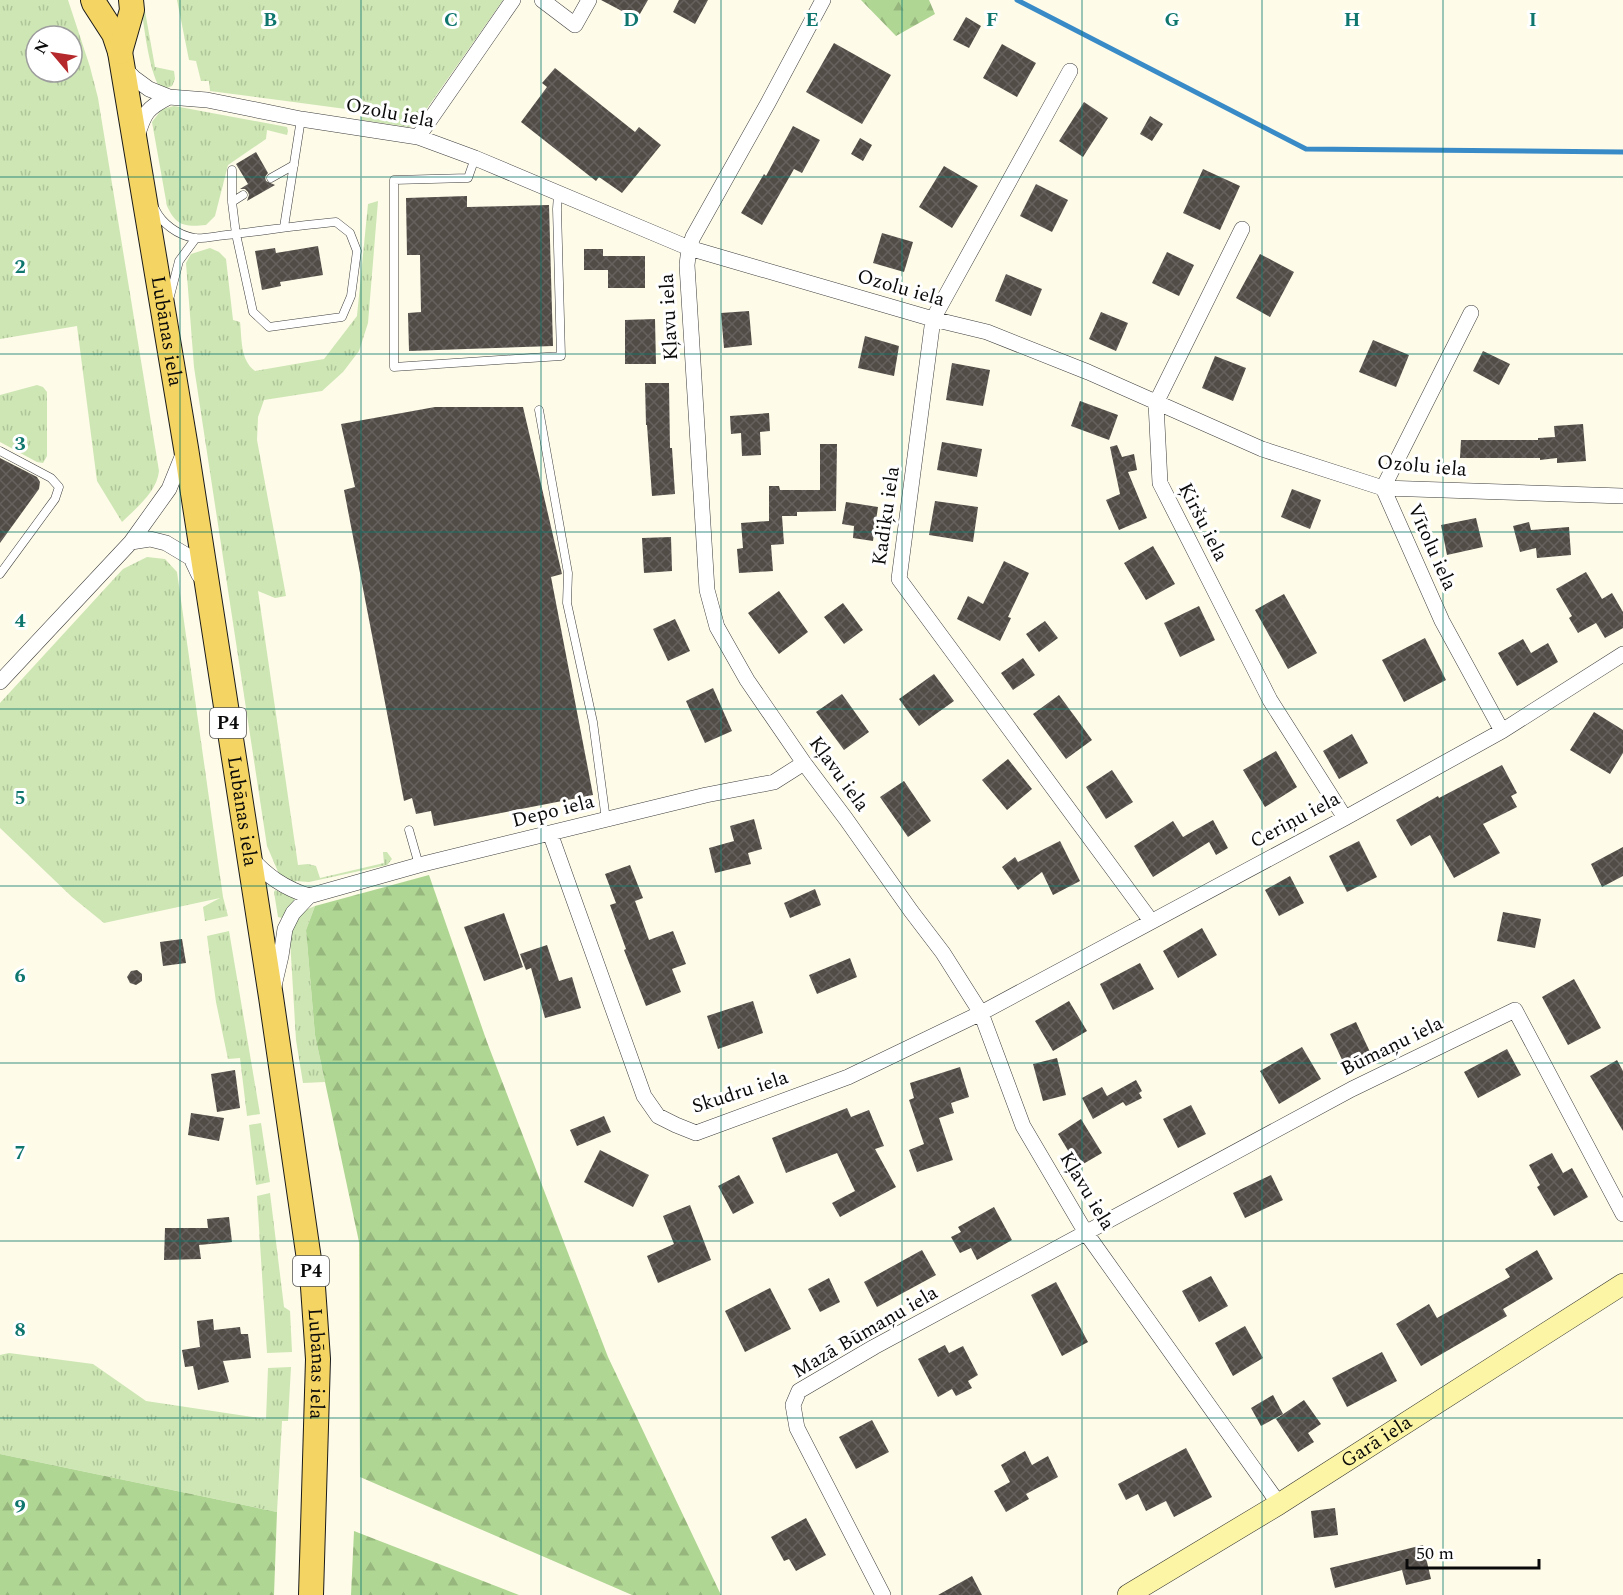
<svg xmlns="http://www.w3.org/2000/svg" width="1623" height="1595" font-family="Spectral,serif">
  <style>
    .grass { fill: url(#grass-tufts); fill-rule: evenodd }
    .forest { fill: url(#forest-firs) }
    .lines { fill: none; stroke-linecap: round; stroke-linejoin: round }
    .stream { stroke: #398bc8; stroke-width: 5 }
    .building { fill: url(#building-cross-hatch) }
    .lane-casing { stroke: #3d3d3d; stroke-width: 9 }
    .street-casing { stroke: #3d3d3d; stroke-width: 16 }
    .secondary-casing { stroke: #2c2c2c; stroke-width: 22 }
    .primary-casing { stroke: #1b1b1b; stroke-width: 26 }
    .lane { stroke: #fff; stroke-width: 8 }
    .street { stroke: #fff; stroke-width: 15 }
    .secondary { stroke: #fcf5a5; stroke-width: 21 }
    .primary { stroke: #f4d462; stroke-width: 24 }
    .grid { fill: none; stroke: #0f766e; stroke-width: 1.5; stroke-opacity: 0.55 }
    .labels { text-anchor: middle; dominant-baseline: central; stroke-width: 6; stroke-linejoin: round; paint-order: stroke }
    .shield { fill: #fff; stroke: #545454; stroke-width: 1.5 }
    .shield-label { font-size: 18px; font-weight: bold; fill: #0a0a0a }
    .street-label { font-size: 20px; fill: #0a0a0a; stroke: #fff }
    .grid-label { font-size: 20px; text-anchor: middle; font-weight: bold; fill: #0f766e; stroke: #fff; stroke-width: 6; stroke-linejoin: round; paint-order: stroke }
  </style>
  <defs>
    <pattern id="grass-tufts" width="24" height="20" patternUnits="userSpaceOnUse" patternTransform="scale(1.5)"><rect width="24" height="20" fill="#cde6b4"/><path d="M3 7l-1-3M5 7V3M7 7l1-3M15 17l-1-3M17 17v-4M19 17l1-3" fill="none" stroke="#afc499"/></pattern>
    <pattern id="forest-firs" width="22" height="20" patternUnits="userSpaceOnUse" patternTransform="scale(1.5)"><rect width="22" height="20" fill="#b0d694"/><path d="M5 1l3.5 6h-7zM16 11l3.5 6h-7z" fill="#96b67e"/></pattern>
    <pattern id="building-cross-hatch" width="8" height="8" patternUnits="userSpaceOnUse" patternTransform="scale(1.5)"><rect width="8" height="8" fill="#524c47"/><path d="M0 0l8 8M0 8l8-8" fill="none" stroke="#66615d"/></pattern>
  </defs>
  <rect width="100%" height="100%" fill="#fefbe8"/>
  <!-- grass -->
  <path class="grass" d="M0,0H68L90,67L98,98L159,471C157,492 136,508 122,522L97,481L77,326L0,339ZM36,36H72V72H36Z
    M140,0H143L155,67L174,71L175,79L172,86L167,88H160C148,69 144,23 140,0Z
    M177,0H503L416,124L409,127L361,120V111L210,91L209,81H201L196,61L189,60Z
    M174,106L287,127L288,131L287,135L267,130L266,139L228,165L215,216L206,225C185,227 176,226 167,206L152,122L162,109Z
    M378,201L368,323L359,351L343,372L322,391L264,400L258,417L257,440L286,596L275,598L258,591L298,865L308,864L316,866L320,878L384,863L383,852H387L392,859L387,865L309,882L296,881L295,884L279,874L267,846L194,367L186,263L191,254L210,248L219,252L226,259L233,320L240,322C242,339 240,360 255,371L324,359L357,316L368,204Z
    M37,385L43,387L47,392V456L43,463L37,462L0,442V395Z
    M147,557L165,559L177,572L223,897L228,916L205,921L203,907L220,898L104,923L72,897L0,828V703L123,569Z
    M275,890L295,898V899L282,918L278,917L274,892Z
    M315,906L306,930L315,1035L325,1082L303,1083L296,1040L290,939L293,929L303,911Z
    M229,931L260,1114L247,1116L240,1058L228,1059L216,1002L207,936Z
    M261,1123L270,1182L256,1185L249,1125Z
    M270,1193L284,1307L290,1311L292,1352L267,1353L257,1196Z
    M9,1353L93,1364L146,1401L266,1419L268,1368L291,1367L288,1421H282L277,1512L0,1454V1355Z"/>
  <!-- forest -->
  <path class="forest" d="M861,0H929L935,14L896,36Z
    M429,875L487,1042L608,1357L721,1595H632L360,1477L359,1242L315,1035L306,930L315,906Z
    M0,1454L277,1512L274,1595H0Z
    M354,1531L519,1595H351Z"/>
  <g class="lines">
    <!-- stream -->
    <path class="stream" d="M1017,0L1306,149L1623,152"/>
  </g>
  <!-- building -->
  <path class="building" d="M601,0H648L637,19Z
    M679,0H708L695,24L673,12Z
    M966,17L981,26L969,48L953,40Z
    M834,43L891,75L862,124L806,92Z
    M1002,44L1036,63L1017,97L983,78Z
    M555,68L635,132L639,127L661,145L622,193L599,177L596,181L521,122L547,87L542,83Z
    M1084,102L1108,118L1083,157L1059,141Z
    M1150,116L1163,124L1152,141L1140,134Z
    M793,126L820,140L802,173L794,169L762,225L741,213L764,174L766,176Z
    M860,138L872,145L863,161L851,154Z
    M256,152L268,173L265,177L266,181L275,185L247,201L249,195L248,192L245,189H240L248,184L236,164Z
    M944,166L978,186L952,228L919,207Z
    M1203,169L1240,186L1220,230L1183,213Z
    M1036,184L1068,200L1052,232L1020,216Z
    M467,196V207L549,205L553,346L409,351L408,313L421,312L420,255H407L406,198Z
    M882,233L913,242L904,272L873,263Z
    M318,246L323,275L280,282L281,286L262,290L255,251L275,248L276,253Z
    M584,249H603V256H645V288H608V270H584Z
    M1167,252L1194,265L1179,296L1152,283Z
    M1260,254L1294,272L1270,317L1236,298Z
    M1006,274L1042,289L1031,316L995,301Z
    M749,311L752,345L724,348L721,313Z
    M1101,312L1128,323L1116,351L1089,339Z
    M655,319L656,364H625V320Z
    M865,336L899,346L894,376L858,368Z
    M1373,340L1409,355L1396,387L1359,372Z
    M1483,351L1510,364L1499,385L1473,371Z
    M1215,356L1246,368L1233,401L1202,388Z
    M952,363L990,370L983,406L946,400Z
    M645,383H669L670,448H672L675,494L652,496L647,425H646Z
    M1080,401L1118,415L1109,440L1071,426Z
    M435,407H523L562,574L551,577L593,795L434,826L431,811L416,814L412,798L404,801L344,490L355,487L341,424Z
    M769,413L770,431L760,432L761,455L742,456L741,433L731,434L730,416Z
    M1583,424L1586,461L1557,463V458L1540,460V458H1460L1461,440H1538V438L1555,437L1554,426Z
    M942,442L982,449L977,477L937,470Z
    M820,444H837L836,511L797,512V516H782L784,544L771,545L773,571L739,573L737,549L743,548L741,523L769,521V486H779L780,490H820Z
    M1117,445L1122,457L1134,454L1137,470L1128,472L1147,518L1119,530L1106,500L1120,494L1110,447Z
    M0,458L37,477L40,482L39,489L0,543Z
    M1292,489L1321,500L1310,529L1281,517Z
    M935,501L978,507L973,542L929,535Z
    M846,502L878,507L873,541L853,538L854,526L842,524Z
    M1476,518L1483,547L1447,555L1441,525Z
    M1529,522L1531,530L1569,527L1571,555L1537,558L1536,548L1520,552L1513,526Z
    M671,537L672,571L644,573L642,538Z
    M1153,546L1175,584L1146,600L1124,563Z
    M1004,561L1029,573L1008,617L1011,618L1000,641L957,619L968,596L983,604Z
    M1586,572L1602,599L1612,593L1623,612V628L1605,638L1596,623L1578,633L1569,618L1572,616L1556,589Z
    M779,591L808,632L779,654L748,613Z
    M1284,594L1317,653L1288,669L1255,610Z
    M843,603L863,630L844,644L824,617Z
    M1199,606L1215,640L1180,657L1164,623Z
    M675,619L690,651L668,661L653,629Z
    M1045,621L1058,638L1039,652L1026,634Z
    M1425,638L1446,680L1404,702L1382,660Z
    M1523,639L1531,653L1548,643L1558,662L1517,686L1498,653Z
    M1023,658L1035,675L1013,690L1001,673Z
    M934,674L954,701L919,726L899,699Z
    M713,688L732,731L705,743L686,701Z
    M842,694L869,732L844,750L816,712Z
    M1059,695L1092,740L1066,759L1033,714Z
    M1594,712L1623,730V753L1610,774L1570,750Z
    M1352,734L1368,763L1339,779L1323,751Z
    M1276,751L1297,787L1265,807L1243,770Z
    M1008,759L1032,789L1007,810L982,780Z
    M1502,765L1517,793L1511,796L1517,807L1483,824L1500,853L1454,878L1430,835L1411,846L1396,820L1438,796L1439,798Z
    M1112,770L1133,802L1106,819L1086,787Z
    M904,781L931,821L908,837L880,797Z
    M754,819L762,849L748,853L751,864L715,873L709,848L734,841L730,826Z
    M1213,820L1228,848L1216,855L1209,842L1153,877L1134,846L1173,821L1183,837Z
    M1060,841L1080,881L1053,895L1042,872L1018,890L1002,867L1015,857L1018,862Z
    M1359,841L1377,877L1347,892L1329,856Z
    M1623,847V876L1602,887L1591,864Z
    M630,865L643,898L635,901L649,940L673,931L686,964L672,969L681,992L646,1006L624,950L626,949L610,905L616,903L605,874Z
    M1290,876L1304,903L1279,916L1265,890Z
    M815,889L821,905L790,918L784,903Z
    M1503,912L1541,919L1535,948L1497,941Z
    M504,913L523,967L484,981L464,927Z
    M1202,928L1217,955L1178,978L1163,951Z
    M182,939L186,963L163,966L160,942Z
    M547,945L559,981L572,977L581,1008L545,1018L531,968L526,970L520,954Z
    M850,958L857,977L817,994L809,975Z
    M1140,963L1154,989L1113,1010L1100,984Z
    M137,970L142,974V981L136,985L130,983L127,977L131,971Z
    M1574,979L1601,1028L1568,1045L1542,997Z
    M753,1001L763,1033L718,1049L707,1016Z
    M1069,1001L1087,1031L1053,1051L1035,1021Z
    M1356,1022L1370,1052L1344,1064L1330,1034Z
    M1302,1047L1321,1079L1279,1104L1260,1071Z
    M1507,1049L1521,1075L1478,1098L1464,1072Z
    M1057,1058L1066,1095L1043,1101L1033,1064Z
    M1617,1060L1623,1071V1131L1590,1076Z
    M960,1067L969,1097L951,1103L954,1113L939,1118L953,1160L917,1172L909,1150L924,1144L909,1100L914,1098L910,1083Z
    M235,1070L240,1108L217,1112L211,1074Z
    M1136,1080L1142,1091L1139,1093L1142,1098L1126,1106L1123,1102L1093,1119L1082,1098L1102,1087L1107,1096Z
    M1191,1105L1206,1134L1178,1148L1163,1119Z
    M847,1108L851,1117L869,1110L884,1146L875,1149L896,1187L840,1217L832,1203L855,1191L837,1153L786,1173L772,1138Z
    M191,1113L224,1118L219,1141L188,1135Z
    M604,1116L611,1132L577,1146L570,1130Z
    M1081,1119L1102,1153L1078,1167L1058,1134Z
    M600,1150L649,1175L633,1207L584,1182Z
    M1552,1153L1563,1173L1572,1168L1588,1197L1554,1216L1537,1187L1540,1185L1529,1165Z
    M739,1175L754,1203L733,1214L718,1186Z
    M1271,1175L1283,1200L1245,1218L1233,1193Z
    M690,1205L711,1260L658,1283L647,1256L674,1244L663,1216Z
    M994,1207L1012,1240L977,1260L971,1248L960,1253L951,1237L961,1232L958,1227Z
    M229,1217L232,1242L199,1245L201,1259L164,1260L165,1228H208L207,1219Z
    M922,1250L936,1275L877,1307L864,1282Z
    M1537,1250L1553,1279L1503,1309L1507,1316L1421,1366L1396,1324L1429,1304L1437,1318L1510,1277L1505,1269Z
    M1211,1276L1228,1306L1199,1322L1182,1291Z
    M829,1278L840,1302L820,1312L808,1289Z
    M1056,1282L1088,1342L1062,1356L1031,1295Z
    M770,1288L791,1329L745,1352L725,1311Z
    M213,1319L214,1330L240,1327L241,1334H248L251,1358L223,1361L229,1382L198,1390L193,1366L185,1367L182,1350L200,1347L197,1321Z
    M1245,1326L1263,1358L1233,1376L1215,1343Z
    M945,1345L949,1353L963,1346L978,1375L968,1381L972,1388L956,1396L952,1389L938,1397L918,1359Z
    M1382,1352L1397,1381L1347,1407L1332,1378Z
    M1273,1395L1283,1414L1261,1426L1251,1408Z
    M1304,1400L1321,1424L1308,1433L1314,1442L1298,1452L1276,1419Z
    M872,1420L889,1452L856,1469L839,1437Z
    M1186,1448L1212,1497L1174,1517L1166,1501L1146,1511L1138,1494L1126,1500L1118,1484Z
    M1025,1451L1032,1465L1048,1456L1058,1477L1026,1494L1029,1499L1006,1512L994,1491L1010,1482L1001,1465Z
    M1335,1508L1338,1535L1314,1538L1311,1511Z
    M806,1518L826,1555L796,1571L789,1559L784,1561L771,1537Z
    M1423,1545L1431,1579L1406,1585L1402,1570L1335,1588L1330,1568Z
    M972,1576L982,1595H938Z"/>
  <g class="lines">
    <!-- lane casing -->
    <g class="lane-casing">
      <path id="lane" d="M475,158L468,178L394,180V367L561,356L557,209L558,194
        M271,178L294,165
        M232,202L243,195
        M155,209C162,224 178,235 194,238C204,239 216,236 226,235C263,231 299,225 336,222L350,233L357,251L351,296L342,317L269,327L253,312L236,234L232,202V170
        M284,227L301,119
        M170,296L179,261L196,238
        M539,410L568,573L567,603L593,722L606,820
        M0,451L51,478L59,487L55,499L0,574
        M409,830L419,865"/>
    </g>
    <!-- street casing -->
    <g class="street-casing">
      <path id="street" d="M542,0L575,25L589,0
        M823,0L768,103L693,237L689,248L687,265L707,590L717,627L747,680L804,763L846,819L911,911L943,953L981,1013L1023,1126L1086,1233L1279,1504
        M122,66L134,78L149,89L169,97L207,100L301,119L418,137L475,158L689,248L933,319L987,332L1088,372L1262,449L1383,488L1623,496
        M1070,71L933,319L899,579L1151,921
        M137,137C144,113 147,108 169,97
        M418,137L513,0
        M1242,229L1156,403L1160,483L1270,700L1345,818
        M1383,488L1442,621L1502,731
        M1383,488L1471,313
        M131,542L150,539L166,543L191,558L199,575
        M0,682L131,542L169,489L184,452
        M550,833L644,1096L658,1116L676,1125L696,1133L848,1077L981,1013L1345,818L1502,731L1623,654
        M250,857C267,876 284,888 309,896
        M274,986L281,956L285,929L293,913L309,896L419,865L706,795L774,782L804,763
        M883,1595L797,1428L793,1405L799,1391L874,1347L1352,1089L1515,1010L1623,1214"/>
    </g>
    <!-- secondary casing -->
    <g class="secondary-casing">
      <g id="secondary">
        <path id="s1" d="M1128,1595L1279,1504L1623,1284"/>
      </g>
    </g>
    <!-- primary casing -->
    <g class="primary-casing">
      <g id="primary">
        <path id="s2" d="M93,0L94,3L114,34L120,52L186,448L271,997L313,1287L318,1359L311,1595"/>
        <path d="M120,52L132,10L131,0"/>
      </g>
    </g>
    <!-- lane -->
    <use href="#lane" class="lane"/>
    <!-- street -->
    <use href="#street" class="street"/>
    <!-- secondary -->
    <use href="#secondary" class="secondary"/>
    <!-- primary -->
    <use href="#primary" class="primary"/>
  </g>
  <!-- grid -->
  <path class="grid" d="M180,0V1595M361,0V1595M541,0V1595M721,0V1595M902,0V1595M1082,0V1595M1262,0V1595M1443,0V1595M0,177H1623M0,354H1623M0,532H1623M0,709H1623M0,886H1623M0,1063H1623M0,1241H1623M0,1418H1623"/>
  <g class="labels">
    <!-- shield labels -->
    <g class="shield">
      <rect x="210" y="708" width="36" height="30" rx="4.5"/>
      <rect x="293" y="1256" width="36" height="30" rx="4.5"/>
    </g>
    <g class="shield-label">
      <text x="228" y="723">P4</text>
      <text x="311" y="1271">P4</text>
    </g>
    <!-- street labels -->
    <g class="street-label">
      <text transform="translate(390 113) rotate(11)">Ozolu iela</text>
      <text transform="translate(901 288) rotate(16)">Ozolu iela</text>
      <text transform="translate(669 317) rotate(-93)">Kļavu iela</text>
      <text stroke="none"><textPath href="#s2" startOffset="342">Lubānas iela</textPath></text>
      <text transform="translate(1422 466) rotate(5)">Ozolu iela</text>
      <text transform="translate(886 516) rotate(-82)">Kadiķu iela</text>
      <text transform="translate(1203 522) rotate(63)">Ķiršu iela</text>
      <text transform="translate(1432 547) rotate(66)">Vītolu iela</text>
      <text transform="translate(839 774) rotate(54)">Kļavu iela</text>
      <text transform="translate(553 811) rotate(-14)">Depo iela</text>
      <text stroke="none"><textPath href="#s2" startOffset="828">Lubānas iela</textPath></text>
      <text transform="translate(1295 820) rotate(-28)">Ceriņu iela</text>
      <text transform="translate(1392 1046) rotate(-26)">Būmaņu iela</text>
      <text transform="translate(740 1092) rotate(-18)">Skudru iela</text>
      <text transform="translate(1087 1191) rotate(59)">Kļavu iela</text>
      <text transform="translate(865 1332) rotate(-30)">Mazā Būmaņu iela</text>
      <text stroke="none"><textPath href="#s2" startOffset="1386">Lubānas iela</textPath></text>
      <text stroke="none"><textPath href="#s1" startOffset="292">Garā iela</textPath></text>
    </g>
  </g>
  <g class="grid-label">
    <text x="270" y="26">B</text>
    <text x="451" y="26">C</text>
    <text x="631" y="26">D</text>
    <text x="812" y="26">E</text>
    <text x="992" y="26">F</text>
    <text x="1172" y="26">G</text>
    <text x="1352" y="26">H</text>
    <text x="1533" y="26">I</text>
    <text x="20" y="273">2</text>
    <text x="20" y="450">3</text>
    <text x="20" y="627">4</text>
    <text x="20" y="804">5</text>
    <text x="20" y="982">6</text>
    <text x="20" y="1159">7</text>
    <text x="20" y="1336">8</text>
    <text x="20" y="1513">9</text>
  </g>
  <!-- north arrow -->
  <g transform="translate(54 54) rotate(299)"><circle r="28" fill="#ffffff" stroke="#9d9d9d" stroke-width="1.5"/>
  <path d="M0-4.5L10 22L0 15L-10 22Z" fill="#b5282b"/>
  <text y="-9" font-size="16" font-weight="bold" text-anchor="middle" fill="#0a0a0a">N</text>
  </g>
  <!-- scale -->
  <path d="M1407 1559v9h132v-9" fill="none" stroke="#0a0a0a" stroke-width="3"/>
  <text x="1416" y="1559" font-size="18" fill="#0a0a0a" stroke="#ffffff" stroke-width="4.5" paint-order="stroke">50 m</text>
</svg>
